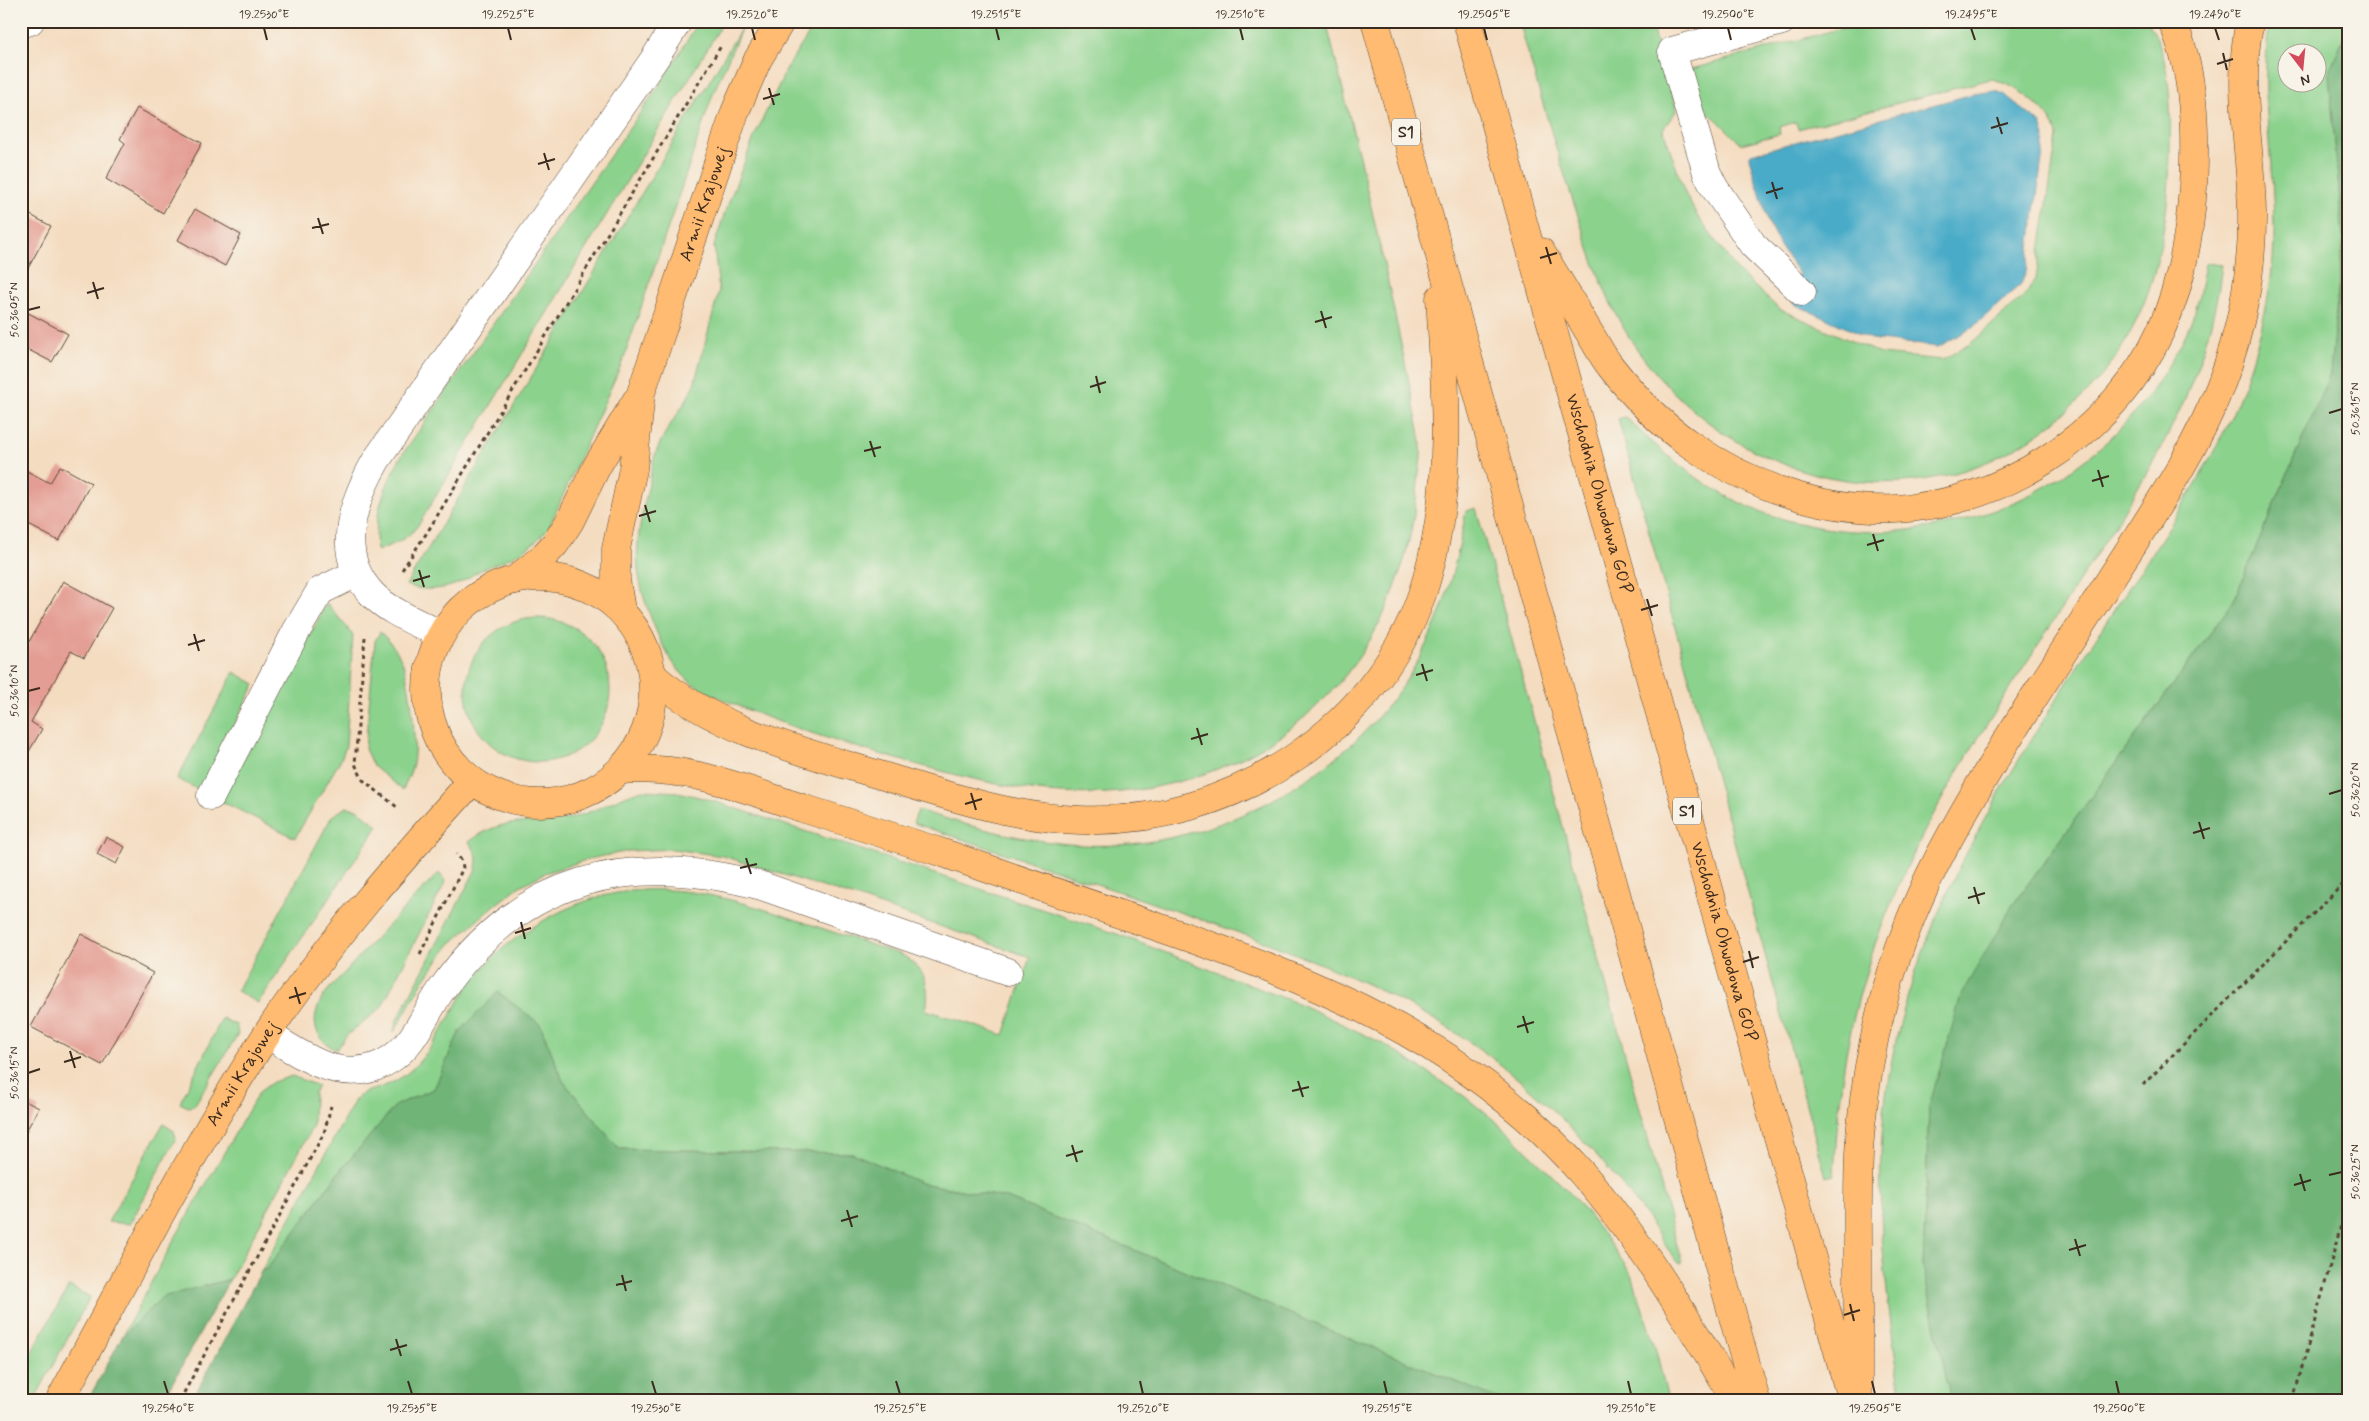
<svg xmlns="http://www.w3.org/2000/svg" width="2369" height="1421" font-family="Mynerve,sans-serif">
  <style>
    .green { fill: #8bd28d; stroke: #637e56; fill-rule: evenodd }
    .forest { fill: #70b478; stroke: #566f4b }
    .water { fill: #49abc8; stroke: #426a73 }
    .building { fill: #e49d93 }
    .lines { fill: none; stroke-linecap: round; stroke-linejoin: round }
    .minor-casing { stroke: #574536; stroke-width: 29 }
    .major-casing { stroke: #574536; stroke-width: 29 }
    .highway-casing { stroke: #574536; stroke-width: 29 }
    .path { stroke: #574536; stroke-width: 3; stroke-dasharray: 4 4; stroke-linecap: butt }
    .minor { stroke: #fff; stroke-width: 28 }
    .major { stroke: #febb71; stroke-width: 28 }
    .highway { stroke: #febb71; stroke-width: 28 }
    .ticks { fill: none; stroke: #3b2a1e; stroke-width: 2 }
    .labels { text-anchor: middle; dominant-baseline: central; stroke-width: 4; stroke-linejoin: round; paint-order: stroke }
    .shield { fill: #f7f3e8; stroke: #73665b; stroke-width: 1 }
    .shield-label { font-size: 16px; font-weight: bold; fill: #3b2a1e }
    .street-label { font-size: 18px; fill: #3b2a1e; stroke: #f7f3e8 }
    .neatline { fill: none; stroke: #3b2a1e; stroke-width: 2 }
    .ticks-label { font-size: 12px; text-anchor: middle; fill: #3b2a1e }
  </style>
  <rect width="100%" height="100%" fill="#f7f3e8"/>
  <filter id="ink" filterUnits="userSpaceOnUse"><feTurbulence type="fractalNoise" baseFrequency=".02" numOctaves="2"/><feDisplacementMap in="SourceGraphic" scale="10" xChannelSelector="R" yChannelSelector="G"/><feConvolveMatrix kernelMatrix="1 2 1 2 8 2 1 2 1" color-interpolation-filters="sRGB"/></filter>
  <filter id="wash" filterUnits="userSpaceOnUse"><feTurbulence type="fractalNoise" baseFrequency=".0096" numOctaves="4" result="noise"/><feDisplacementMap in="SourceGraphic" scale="20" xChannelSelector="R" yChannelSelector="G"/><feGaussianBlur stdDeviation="1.12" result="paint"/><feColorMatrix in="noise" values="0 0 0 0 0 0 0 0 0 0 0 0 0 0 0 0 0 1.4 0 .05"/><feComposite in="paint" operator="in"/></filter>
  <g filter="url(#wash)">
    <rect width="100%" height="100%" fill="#f4dcc0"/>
    <!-- green -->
    <path class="green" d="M699,21H724L419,524C409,539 392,545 377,551C373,515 384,487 402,455L661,83Z
      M817,21H1326C1351,122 1376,223 1397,325C1403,352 1408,379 1414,406C1416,419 1421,433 1421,447C1422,458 1419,470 1418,481C1413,540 1398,594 1367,645C1296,758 1168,806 1038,791C986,784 933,769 883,755C821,737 758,717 701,689C679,677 667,655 657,633C632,573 633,551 648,488C651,475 652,460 658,448C667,424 687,406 695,381L719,291L714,246L725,212L755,135L788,66Z
      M1519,21H1650L1677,110L1663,129L1685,193L1698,217L1737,270L1779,309L1881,354L1942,360L1970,344L2026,294L2036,279L2057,136C2055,113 2013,82 1991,79L1798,129L1796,122L1779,127L1780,134L1741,144L1715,118L1699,108L1688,70L1868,21H2147C2172,55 2171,110 2170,150C2169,214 2160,278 2129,335C2112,367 2088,394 2060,417C1924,531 1737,489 1637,349C1607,307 1592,258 1576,210C1555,147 1537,84 1519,21Z
      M2272,21H2348V28L2329,73L2343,238L2330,374L2233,602L2012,906L1929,1106L1923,1266L1951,1400H1902C1887,1305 1874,1208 1884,1112C1903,931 2005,779 2101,630C2152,551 2214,469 2246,380C2262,332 2275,279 2274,228C2274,173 2264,119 2266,65C2267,50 2266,35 2272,21ZM2286,52H2316V82H2286Z
      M742,27L713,94L624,358L550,525C533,550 510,558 483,569C476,572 470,577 463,581C446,590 424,592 406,585Z
      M2205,263L2222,265C2208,379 2157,459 2097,553C2049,630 1997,705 1951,783C1906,861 1870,942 1851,1030C1840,1077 1837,1126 1834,1175L1826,1177L1618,419L1625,417C1668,458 1710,494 1767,514C1908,562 2067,510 2152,390C2169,366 2186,339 2195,311C2200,295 2202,279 2205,263Z
      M1476,508L1682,1263L1677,1262C1661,1240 1647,1216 1630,1195C1588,1142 1538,1092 1484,1052C1387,982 1271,943 1158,905C1077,877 995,850 913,823L918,810C971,827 1027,842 1083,845C1209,852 1347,779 1412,671C1443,617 1455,572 1466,511Z
      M327,603L353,635L346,746L341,759L295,838L221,801Z
      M466 690a72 72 0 1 1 144 0a72 72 0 1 1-144 0Z
      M380,632C391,642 400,653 404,667C411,689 417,742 413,764C411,773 406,781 403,790L373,766L365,749L375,641Z
      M234,672L255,684L201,791L177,779Z
      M642,790L678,792L707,799L1117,934L1302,1005L1384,1044L1464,1096L1504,1128L1573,1196L1605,1236L1632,1275L1657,1354L1668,1400H1501L1007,1198L921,1183L852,1153L619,1149L563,1081L540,1024L460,1031L434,1089L396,1105L339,1172L267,1269L262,1270L355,1100C366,1088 370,1092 384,1086C395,1082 408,1074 416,1065C436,1045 448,1017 464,993C471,980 483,968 493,958C508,942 529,929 548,918C634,871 707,890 794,919C830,931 866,943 902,955C924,968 931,984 926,1010L1004,1035L1030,957L852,896L723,856L673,849L629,851L589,859L545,873L520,886L495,905L450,944L423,981L394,1032L396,1022L475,871C479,858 477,853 469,842C504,814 532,827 571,818C596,812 617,797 642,790Z
      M347,807L357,809L378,826L258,1003L237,991L332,816Z
      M439,873L445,881L444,885L381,1008L347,1035L336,1050C320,1042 311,1027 317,1010C321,994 336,982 347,970C376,937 407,905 439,873Z
      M222,1018L236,1025L238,1034L194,1106L188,1107L180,1103Z
      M292,1076L318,1086L314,1093L313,1126L230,1279L212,1284L131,1329L122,1337L175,1238L259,1092L273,1082Z
      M163,1124L174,1131L176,1138L130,1224L108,1222Z
      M69,1286L90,1297L34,1400H21V1371Z"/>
    <!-- forest -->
    <path class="forest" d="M2348,28V1400H1951L1923,1267L1929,1106L1962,993L2012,906L2233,602L2330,374L2343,238L2329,73Z
      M498,992L540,1024L563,1081L619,1149L852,1153L921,1183L1007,1198L1501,1400H192L262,1270L267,1269L339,1172L396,1105L434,1089L460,1031Z
      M230,1279L163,1400H88L122,1337L162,1297Z"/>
    <!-- water -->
    <path class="water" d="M1995,91L2004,94L2041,124L2045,137L2027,270L2021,284L1972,328L1938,347L1871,339L1794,304L1784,288L1799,274L1780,246L1769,224L1749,158L1751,154L1973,94Z"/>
    <g id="blocks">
      <!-- building -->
      <path class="building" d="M137,108L202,143L163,213L106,179L125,143L120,139Z
        M195,209L241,235L225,266L178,240Z
        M21,210L51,226L26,272L21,270Z
        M21,309L68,334L52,362L21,346Z
        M60,466L91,483L59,541L21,521V468L50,483Z
        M63,581L112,608L84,658L71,651L31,722L42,729L21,765V656Z
        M106,837L125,847L116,864L97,854Z
        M81,934L153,973L102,1065L31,1027Z
        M21,1099L39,1108L21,1140Z"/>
    </g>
  </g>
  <g filter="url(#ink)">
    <use href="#blocks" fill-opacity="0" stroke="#574536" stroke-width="1"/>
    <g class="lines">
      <!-- minor casing -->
      <g class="minor-casing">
        <path id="minor" d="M1782,21L1672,51L1707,173L1714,187L1753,245L1802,292
          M21,24L30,21
          M441,635C419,623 389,612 372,594C333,554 353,500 377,459L655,58L678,21
          M211,796L297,630L320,591L357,573
          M267,1034C300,1054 335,1081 375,1067C413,1053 421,1019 442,989C522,875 633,851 762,886L1008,972"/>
      </g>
      <!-- major casing -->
      <g class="major-casing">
        <g id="major">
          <circle cx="540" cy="690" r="113"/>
          <path d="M515,580L541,559L555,544L570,521L597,466L636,401"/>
          <path id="s1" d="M621,610L616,580V549L633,469L641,393L735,112L758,59L781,21"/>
          <path id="s2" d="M60,1400C127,1277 191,1151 267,1034C325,946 402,859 472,781"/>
        </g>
      </g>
      <!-- highway casing -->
      <g class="highway-casing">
        <g id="highway">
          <path d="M1375,21L1756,1400"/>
          <path id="s3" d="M1467,21L1849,1391"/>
          <path d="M1541,252C1557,277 1572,303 1587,329C1595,341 1602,356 1611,367C1633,395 1661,425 1691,445C1750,486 1824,512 1896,509C2001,503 2101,440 2152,348C2179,299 2189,243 2193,187C2196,133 2195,72 2172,21"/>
          <path d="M653,676C722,735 814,754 899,781C957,799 1018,818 1080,820C1232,826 1386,727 1427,578C1453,486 1446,391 1440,298"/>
          <path d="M620,770C688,765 739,787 802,808C851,823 900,839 949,855C1016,879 1084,902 1152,925C1315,981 1463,1039 1581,1172C1642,1241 1688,1321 1735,1400"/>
          <path d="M1858,1400C1858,1348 1858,1296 1858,1244C1858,1205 1857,1165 1861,1126C1870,1033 1896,940 1939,857C1993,755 2060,659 2122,561C2158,505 2196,449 2220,387C2241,333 2253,271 2252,213C2251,150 2236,83 2250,21"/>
        </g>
      </g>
      <!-- path -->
      <path class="path" d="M402,570L428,531L721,46
        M365,637L355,764L363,780L398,808
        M420,954L463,868L462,861L456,854
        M2143,1085L2348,879
        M2345,1211L2348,1235
        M180,1400L324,1133L331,1106
        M2293,1400L2348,1200"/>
      <!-- minor -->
      <use href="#minor" class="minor"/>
      <!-- major -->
      <use href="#major" class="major"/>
      <!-- highway -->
      <use href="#highway" class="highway"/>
    </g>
  </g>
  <!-- ticks -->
  <path class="ticks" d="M264,28L267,40M508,28L511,40M752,28L755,40M996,28L999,40M1240,28L1243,40M1484,28L1487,40M1728,28L1731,40M1971,28L1975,40M2215,28L2219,40M2223,53L2227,70M2217,64L2233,59M769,88L774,105M763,99L780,94M1997,117L2002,134M1991,128L2008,123M544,153L549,170M538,164L555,159M1772,182L1777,199M1766,193L1783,188M318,218L323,234M312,228L329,224M1546,247L1551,264M1540,258L1557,253M93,282L98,299M87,293L104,288M28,310L40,307M1321,311L1326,328M1315,322L1332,317M1096,376L1100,393M1090,387L1106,382M2329,413L2342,409M870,441L875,457M864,451L881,447M2098,470L2103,487M2092,481L2109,476M645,505L650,522M639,516L656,511M1873,534L1878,551M1867,545L1884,540M419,570L424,587M413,581L430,576M1647,599L1652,616M1641,610L1658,605M194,634L199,651M188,645L205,640M1422,664L1427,681M1416,675L1433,670M28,691L40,688M1197,728L1202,745M1191,739L1208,734M971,793L976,810M2329,794L2342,790M965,804L982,799M2199,822L2204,839M2193,833L2210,828M746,858L751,874M740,868L757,864M1974,887L1979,904M1968,898L1985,893M521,922L525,939M515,933L531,928M1749,951L1753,968M1743,962L1759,957M295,987L300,1004M289,998L306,993M1523,1016L1528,1033M1517,1027L1534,1022M70,1051L75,1068M64,1062L81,1057M28,1073L40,1069M1298,1081L1303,1097M1292,1091L1309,1087M1072,1145L1077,1162M1066,1156L1083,1151M2300,1174L2305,1191M2329,1175L2342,1172M2294,1185L2311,1180M847,1210L852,1227M841,1221L858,1216M2075,1239L2080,1256M2069,1250L2086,1245M622,1275L626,1291M616,1285L632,1281M1850,1304L1854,1321M1844,1315L1860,1310M396,1339L401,1356M390,1350L407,1345M164,1381L168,1394M408,1381L412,1394M652,1381L656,1394M896,1381L900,1394M1140,1381L1143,1394M1384,1381L1387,1394M1628,1381L1631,1394M1872,1381L1875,1394M2116,1381L2119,1394"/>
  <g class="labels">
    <!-- shield labels -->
    <g class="shield">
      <rect x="1392" y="118.5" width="28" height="27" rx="4"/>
      <rect x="1673" y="797.5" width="28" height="27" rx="4"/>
    </g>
    <g class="shield-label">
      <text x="1406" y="132">S1</text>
      <text x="1687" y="811">S1</text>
    </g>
    <!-- street labels -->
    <g class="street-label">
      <text stroke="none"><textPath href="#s1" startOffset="419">Armii Krajowej</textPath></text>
      <text stroke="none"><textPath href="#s3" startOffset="491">Wschodnia Obwodowa GOP</textPath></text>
      <text stroke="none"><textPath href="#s3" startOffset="956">Wschodnia Obwodowa GOP</textPath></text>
      <text stroke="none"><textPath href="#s2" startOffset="374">Armii Krajowej</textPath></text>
    </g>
  </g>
  <!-- margin -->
  <rect width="2369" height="1421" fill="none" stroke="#f7f3e8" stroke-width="55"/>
  <!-- north arrow -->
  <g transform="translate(2302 68) rotate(164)"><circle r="24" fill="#f7f3e8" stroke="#aca397"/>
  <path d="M0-4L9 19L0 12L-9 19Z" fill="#d1495b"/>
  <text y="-8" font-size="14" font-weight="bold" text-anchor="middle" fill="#3b2a1e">N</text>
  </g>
  <rect x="28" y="28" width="2314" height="1366" class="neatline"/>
  <g class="ticks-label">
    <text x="264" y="18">19.2530°E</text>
    <text x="508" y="18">19.2525°E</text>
    <text x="752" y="18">19.2520°E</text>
    <text x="996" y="18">19.2515°E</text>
    <text x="1240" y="18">19.2510°E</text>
    <text x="1484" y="18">19.2505°E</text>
    <text x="1728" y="18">19.2500°E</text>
    <text x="1971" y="18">19.2495°E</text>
    <text x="2215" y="18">19.2490°E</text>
    <text transform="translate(14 310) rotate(-90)" y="4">50.3605°N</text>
    <text transform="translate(2355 409) rotate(-90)" y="4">50.3615°N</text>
    <text transform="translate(14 691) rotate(-90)" y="4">50.3610°N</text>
    <text transform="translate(2355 790) rotate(-90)" y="4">50.3620°N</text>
    <text transform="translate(14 1073) rotate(-90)" y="4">50.3615°N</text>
    <text transform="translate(2355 1172) rotate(-90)" y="4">50.3625°N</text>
    <text x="168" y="1412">19.2540°E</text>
    <text x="412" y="1412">19.2535°E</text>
    <text x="656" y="1412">19.2530°E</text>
    <text x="900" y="1412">19.2525°E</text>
    <text x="1143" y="1412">19.2520°E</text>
    <text x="1387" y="1412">19.2515°E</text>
    <text x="1631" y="1412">19.2510°E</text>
    <text x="1875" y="1412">19.2505°E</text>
    <text x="2119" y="1412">19.2500°E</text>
  </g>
</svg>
